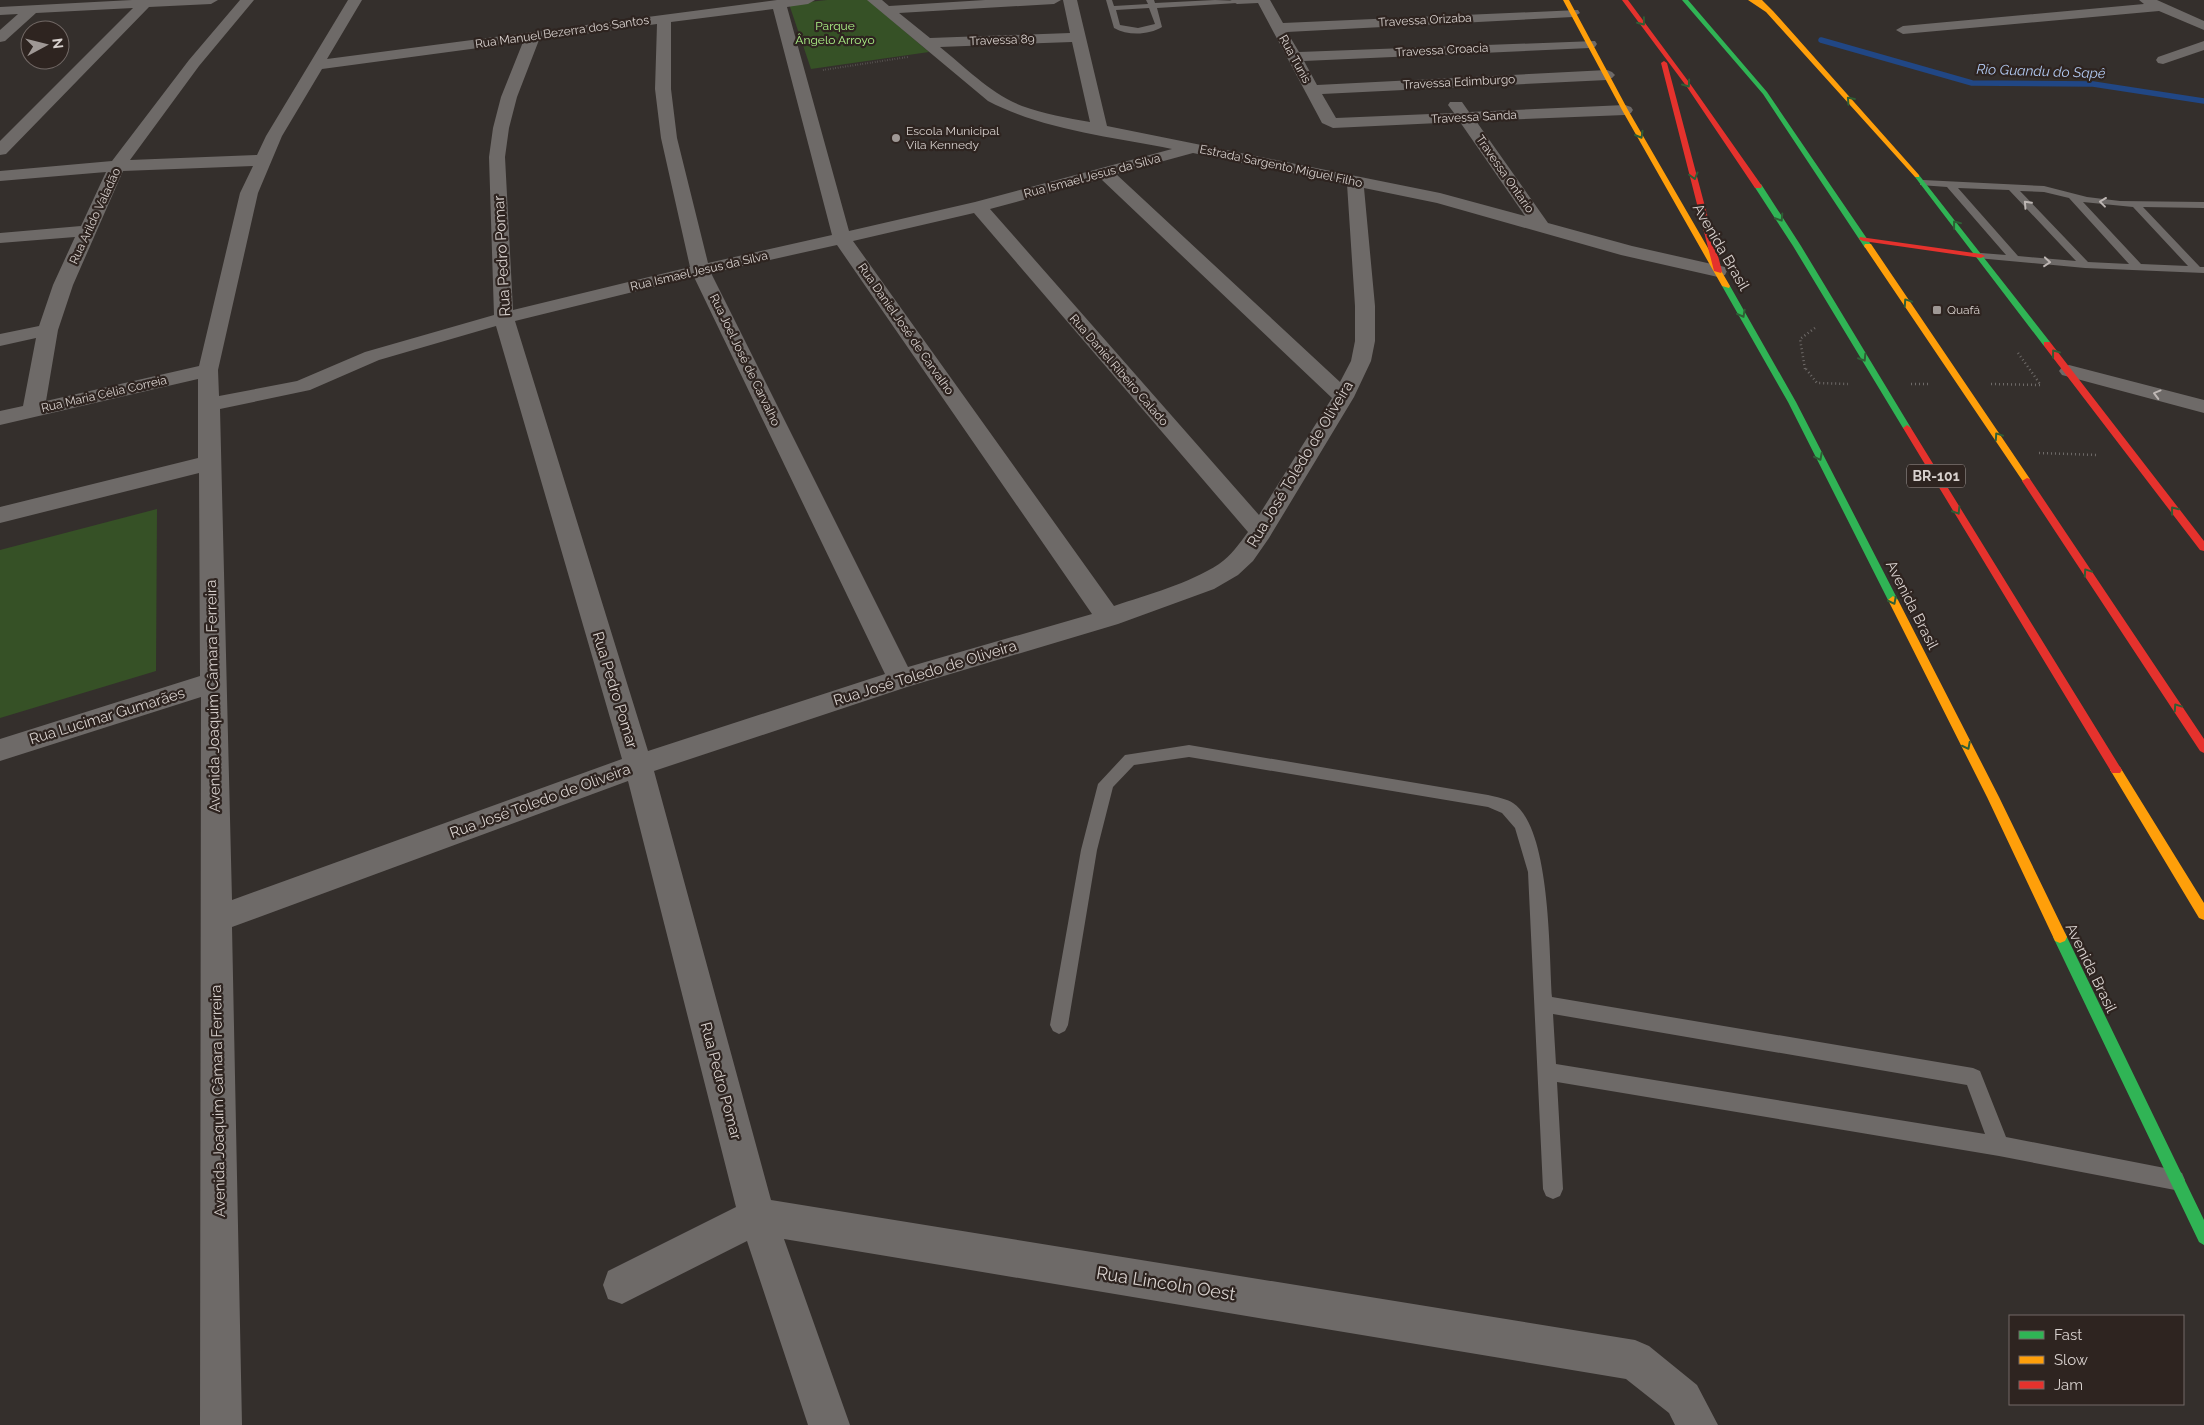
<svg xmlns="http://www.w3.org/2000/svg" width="2204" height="1425" font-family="Raleway,sans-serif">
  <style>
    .green { fill: #365126 }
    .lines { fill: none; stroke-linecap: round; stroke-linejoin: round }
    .stream { stroke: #214785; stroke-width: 5.5 }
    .path-far1 { stroke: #6e6a68; stroke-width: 2; stroke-dasharray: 0.5 2; stroke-linecap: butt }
    .path { stroke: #6e6a68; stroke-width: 2.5; stroke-dasharray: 1 3; stroke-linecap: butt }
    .lane { fill: #6e6a68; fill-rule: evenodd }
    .street { fill: #6e6a68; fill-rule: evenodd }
    .fast { fill: #30b455; fill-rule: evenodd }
    .slow { fill: #ff9f0a; fill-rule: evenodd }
    .jam { fill: #e5322d; fill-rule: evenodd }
    .oneway { stroke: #2f5e35 }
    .oneway2 { stroke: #beb7b4 }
    .poi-dot { fill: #9f9895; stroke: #2e2420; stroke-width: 2 }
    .labels { text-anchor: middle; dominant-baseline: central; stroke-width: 4.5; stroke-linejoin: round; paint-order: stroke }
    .far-street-label { font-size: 12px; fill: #d8d1ce; stroke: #2e2420 }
    .far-park-label { font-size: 12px; fill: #acf287; stroke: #2e2420 }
    .far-poi-label { font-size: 12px; fill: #d8d1ce; stroke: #2e2420; text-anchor: start }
    .far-water-label { font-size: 14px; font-style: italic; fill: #b2caf2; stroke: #2e2420 }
    .shield { fill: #2e2420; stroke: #a59d9a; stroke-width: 1 }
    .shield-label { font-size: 14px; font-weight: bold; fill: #d8d1ce }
    .street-label { font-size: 15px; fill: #d8d1ce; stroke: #2e2420 }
    .near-street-label { font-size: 18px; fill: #d8d1ce; stroke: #2e2420 }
  </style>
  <rect width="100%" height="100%" fill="#342f2c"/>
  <!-- green -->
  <path class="green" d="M827,0H868L929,52L811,69L789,4Z
    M157,509L156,671L0,718V550Z"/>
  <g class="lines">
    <!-- stream -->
    <path class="stream" d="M1821,40L1972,83L2093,84L2204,101"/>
    <!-- path-far1 -->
    <path class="path-far1" d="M823,70L908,57"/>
    <!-- path -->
    <path class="path" d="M2018,353L2040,384
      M1805,369L1800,339L1815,328
      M1806,369L1817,383L1848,384
      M1911,384H1930
      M1991,384L2041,385
      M2039,453L2098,455"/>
    <!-- lane -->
    <path class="lane" d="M1106,0H1112L1114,6L1148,4L1146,0H1154L1155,3L1215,0L1241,1L1237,3L1157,8L1162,27C1149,35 1128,36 1114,28ZM1149,8L1155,24L1138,28L1120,25L1116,10Z
      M1923,180L2044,186L2087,197L2120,201L2204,202V208L2143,207L2200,267H2204V273L2085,268L1977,258V254L1981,253L2006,255L1947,187L1920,185V181ZM1958,188L2009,190L2076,261L2018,256ZM2020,191L2044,192L2069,198L2129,264L2088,262ZM2083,202L2133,207L2188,266L2141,264Z
      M1189,745L1488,795C1496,797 1507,799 1513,803C1551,828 1549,954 1552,997L1973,1068L1980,1071L2006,1137L2175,1170L2182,1173L2185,1180L2182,1187L2175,1190L1999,1156L1557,1082L1563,1189L1560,1196L1553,1199L1546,1196L1543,1189L1528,872L1515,828L1502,813L1488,807L1189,757L1134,765L1113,787L1097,850L1068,1025L1065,1031L1059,1034L1053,1031L1050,1025L1081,850L1098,784L1125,755ZM1553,1014L1967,1085L1985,1134L1556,1064Z"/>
    <!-- street -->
    <path class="street" d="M132,0H218L211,4L149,7L6,154L0,155V141L133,8L36,13L5,41L0,42V30L18,14L0,15V7Z
      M240,0H254L199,66L130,160L257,155L266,136L348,0H362L327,59L777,0H815L808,4L787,7L849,231L975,202L1172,149C1112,137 1043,130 988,101L867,0H882L889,6L985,0H1061L1054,4L899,13L930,38L1070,33L1063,0H1077L1107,126L1440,193L1525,216L1460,122L1333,128L1322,123L1258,3L1237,4L1230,0H1270L1283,23L1578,10L1580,13L1573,17L1287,32L1299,52L1595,41L1597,44L1595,47L1590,48L1304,61L1317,85L1607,70L1612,72L1615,75L1612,78L1607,80L1322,94L1336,118L1454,113L1448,105L1450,102H1462L1469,112L1625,105L1631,107L1633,110L1631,113L1625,115L1476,121L1548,223L1632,246L1725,267L1727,271L1725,275L1718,277L1621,255L1437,203L1364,188L1375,306V341L1371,361L1354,397L1269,538L1253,561L1238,575L1214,589L1118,624L907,687L654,771L771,1200L1635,1340L1649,1346L1697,1385L1718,1425H1675L1669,1413L1626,1379L784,1239L850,1425H808L747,1241L622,1304L608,1299L603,1285L608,1271L736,1207L628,781L232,927L242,1425H200L201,697L0,761V739L200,676L199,473L0,523V507L198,458V379L0,425V411L23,406L36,338L0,346V334L39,326L53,285L75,237L0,243V233L81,226L106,172L0,181V171L112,161L189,60ZM773,9L832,235L708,263L677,138L671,89V22ZM657,24L655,89L661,138L690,267L513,310L505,157L509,128L517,97L539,40ZM523,42L501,97L493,128L489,157L494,315L365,352L297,381L219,396L218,370L258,193L282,136L322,69ZM1072,42L1090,122C1067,118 1044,114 1022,106C991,94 965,67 940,47ZM1193,153L1347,184L1355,306V341L1351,361L1340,382L1116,174ZM253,166L240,193L199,366L46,401L58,330L73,285L123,171ZM1101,179L1332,398L1259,515L990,209ZM974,213L1248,532C1239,544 1231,556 1219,564C1188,584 1149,594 1114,606L853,241ZM837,245L1092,614L908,667L711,273ZM694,277L885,674L648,751L515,321ZM496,326L622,759L232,900L220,409L310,390L379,360Z
      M2139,0H2157L2204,21V30L2159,11L1903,34L1896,30L1903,26L2144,4Z
      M2204,41V50L2163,64L2158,63L2156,60L2158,57Z
      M2069,365L2204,400V413L2062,375L2059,371L2062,367Z"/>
    <!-- fast -->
    <path class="fast" d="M1682,0H1688L1767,92L1872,246L1871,248H1865L1763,94Z
      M1915,175H1919L2050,342V346H2044L1915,177Z
      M1755,184H1761L1801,246L1911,428L1910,430L1907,431L1903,428L1793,246L1754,186Z
      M1723,284L1730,286L1796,402L1898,600L1897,603L1893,604L1888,600L1788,402L1722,286Z
      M2060,931L2065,933L2204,1220V1245L2199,1242L2053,937L2055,933Z"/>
    <!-- slow -->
    <path class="slow" d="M1563,0H1569L1628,110L1730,286L1729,288L1722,286L1622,110Z
      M1748,0H1762L1773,11L1919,175V177H1915L1766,12Z
      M1865,244H1871L2030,479V483H2024L1864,246Z
      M1893,596L1898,600L1999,797L2067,937L2065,941L2060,943L2055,941L1987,797L1888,600Z
      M2116,765L2120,767L2204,903V920L2199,918L2112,773L2110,770L2112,767Z"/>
    <!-- jam -->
    <path class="jam" d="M1622,0H1628L1691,85L1762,186L1761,188H1755L1687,87Z
      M1664,61L1667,63L1722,271L1721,273L1714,271L1661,63Z
      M1860,237L1981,254L1985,256L1981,258L1863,241L1859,239Z
      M2044,342H2050L2204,541V551L2200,550L2044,346Z
      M1907,425L1911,428L2120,767L2122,770L2120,773H2112L1903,428Z
      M2027,478L2030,479L2204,739V753L2200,751L2022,481Z"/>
  </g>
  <!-- one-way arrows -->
  <defs><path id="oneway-chevron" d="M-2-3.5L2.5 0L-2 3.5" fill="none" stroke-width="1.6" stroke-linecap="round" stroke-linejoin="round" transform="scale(1.25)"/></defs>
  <g class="oneway">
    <use href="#oneway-chevron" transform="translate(1642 22) rotate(52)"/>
    <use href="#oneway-chevron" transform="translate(1687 84) rotate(55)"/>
    <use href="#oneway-chevron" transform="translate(1850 100) rotate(-132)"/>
    <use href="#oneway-chevron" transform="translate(1640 135) rotate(60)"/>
    <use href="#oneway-chevron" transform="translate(1694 176) rotate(75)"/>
    <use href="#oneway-chevron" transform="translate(1780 218) rotate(57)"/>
    <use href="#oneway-chevron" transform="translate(1956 224) rotate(-128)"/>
    <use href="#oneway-chevron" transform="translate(1907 302) rotate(-124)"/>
    <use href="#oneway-chevron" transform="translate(1742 314) rotate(61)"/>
    <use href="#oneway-chevron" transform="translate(2055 353) rotate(-127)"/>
    <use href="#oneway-chevron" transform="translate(1863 358) rotate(58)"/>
    <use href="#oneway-chevron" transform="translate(1998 436) rotate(-124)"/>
    <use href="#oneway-chevron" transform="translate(1819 457) rotate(63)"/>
    <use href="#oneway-chevron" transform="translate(2174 510) rotate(-128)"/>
    <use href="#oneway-chevron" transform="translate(1957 511) rotate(58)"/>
    <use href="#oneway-chevron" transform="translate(2087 572) rotate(-124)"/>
    <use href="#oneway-chevron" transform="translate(1893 601) rotate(63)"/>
    <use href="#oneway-chevron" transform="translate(2177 707) rotate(-124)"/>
    <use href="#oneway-chevron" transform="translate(1967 746) rotate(63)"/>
  </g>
  <g class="oneway2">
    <use href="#oneway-chevron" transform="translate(2103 202) rotate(-173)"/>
    <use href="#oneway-chevron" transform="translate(2027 204) rotate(-133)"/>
    <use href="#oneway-chevron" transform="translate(2047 262) rotate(5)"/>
    <use href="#oneway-chevron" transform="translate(2157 394) rotate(-165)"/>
  </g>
  <!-- markers -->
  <g class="poi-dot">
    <circle cx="896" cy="138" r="5"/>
    <rect x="1932" y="305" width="10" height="10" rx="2.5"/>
  </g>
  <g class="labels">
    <!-- far-street labels -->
    <g class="far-street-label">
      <text transform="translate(1425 20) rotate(-3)">Travessa Orizaba</text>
      <text transform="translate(562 32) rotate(-8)">Rua Manuel Bezerra dos Santos</text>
      <text transform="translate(1002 40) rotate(-2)">Travessa 89</text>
      <text transform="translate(1442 50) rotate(-3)">Travessa Croacia</text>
      <text transform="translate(1295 59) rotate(61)">Rua Tunis</text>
      <text transform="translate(1459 82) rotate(-3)">Travessa Edimburgo</text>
      <text transform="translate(1474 117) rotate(-3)">Travessa Sanda</text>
      <text transform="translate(1281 166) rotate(12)">Estrada Sargento Miguel Filho</text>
      <text transform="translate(1505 174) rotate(55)">Travessa Ontario</text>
      <text transform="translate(1092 176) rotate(-15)">Rua Ismael Jesus da Silva</text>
      <text transform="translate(95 216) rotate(-65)">Rua Arildo Valadão</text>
      <text transform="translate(699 271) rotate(-13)">Rua Ismael Jesus da Silva</text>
      <text transform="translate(906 329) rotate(55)">Rua Daniel José de Carvalho</text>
      <text transform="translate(745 360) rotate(64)">Rua Joel José de Carvalho</text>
      <text transform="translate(1119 370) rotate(49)">Rua Daniel Ribeiro Calado</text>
      <text transform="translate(104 394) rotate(-13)">Rua Maria Célia Correia</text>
    </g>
    <!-- far-park labels -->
    <g class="far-park-label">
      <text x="835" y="26">Parque<tspan x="835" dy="14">Ângelo Arroyo</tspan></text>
    </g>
    <!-- far-poi labels -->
    <g class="far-poi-label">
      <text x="906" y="131">Escola Municipal<tspan x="906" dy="14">Vila Kennedy</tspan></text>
      <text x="1947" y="310">Quafá</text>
    </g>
    <!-- far-water labels -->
    <g class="far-water-label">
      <text transform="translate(2041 71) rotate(2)">Rio Guandu do Sapê</text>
    </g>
    <!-- shield labels -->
    <rect class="shield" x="1907" y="464.5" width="58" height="23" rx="4"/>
    <g class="shield-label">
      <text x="1936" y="476">BR-101</text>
    </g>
    <!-- street labels -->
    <g class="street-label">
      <text transform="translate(1721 247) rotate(60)">Avenida Brasil</text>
      <text transform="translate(502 256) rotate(-93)">Rua Pedro Pomar</text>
      <text transform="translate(1300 464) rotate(-59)">Rua José Toledo de Oliveira</text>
      <text transform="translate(1912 605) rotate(63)">Avenida Brasil</text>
      <text transform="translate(925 673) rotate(-17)">Rua José Toledo de Oliveira</text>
      <text transform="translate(615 690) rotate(73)">Rua Pedro Pomar</text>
      <text transform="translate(213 696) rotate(-91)">Avenida Joaquim Câmara Ferreira</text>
      <text transform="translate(107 716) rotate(-17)">Rua Lucimar Gumarães</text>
      <text transform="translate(540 801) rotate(-20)">Rua José Toledo de Oliveira</text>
      <text transform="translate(2091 968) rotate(64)">Avenida Brasil</text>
      <text transform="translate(721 1081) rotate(75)">Rua Pedro Pomar</text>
      <text transform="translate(218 1101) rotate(-91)">Avenida Joaquim Câmara Ferreira</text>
    </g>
    <!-- near-street labels -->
    <g class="near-street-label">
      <text transform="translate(1166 1283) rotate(9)">Rua Lincoln Oest</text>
    </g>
  </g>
  <!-- legend -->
  <rect x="2009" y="1315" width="175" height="90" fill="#2e2420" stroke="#726966"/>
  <rect x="2019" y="1331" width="25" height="8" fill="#30b455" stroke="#726966"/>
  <text x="2054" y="1340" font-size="15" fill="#d8d1ce">Fast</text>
  <rect x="2019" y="1356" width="25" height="8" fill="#ff9f0a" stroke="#726966"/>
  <text x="2054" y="1365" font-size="15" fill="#d8d1ce">Slow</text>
  <rect x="2019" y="1381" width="25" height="8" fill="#e5322d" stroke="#726966"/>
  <text x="2054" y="1390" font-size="15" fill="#d8d1ce">Jam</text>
  <!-- north arrow -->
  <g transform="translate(45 45) rotate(83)"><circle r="24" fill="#2e2420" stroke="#726966"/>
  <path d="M0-4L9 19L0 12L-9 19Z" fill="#9f9895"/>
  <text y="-8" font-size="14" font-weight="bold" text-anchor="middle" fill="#d8d1ce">N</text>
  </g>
</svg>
